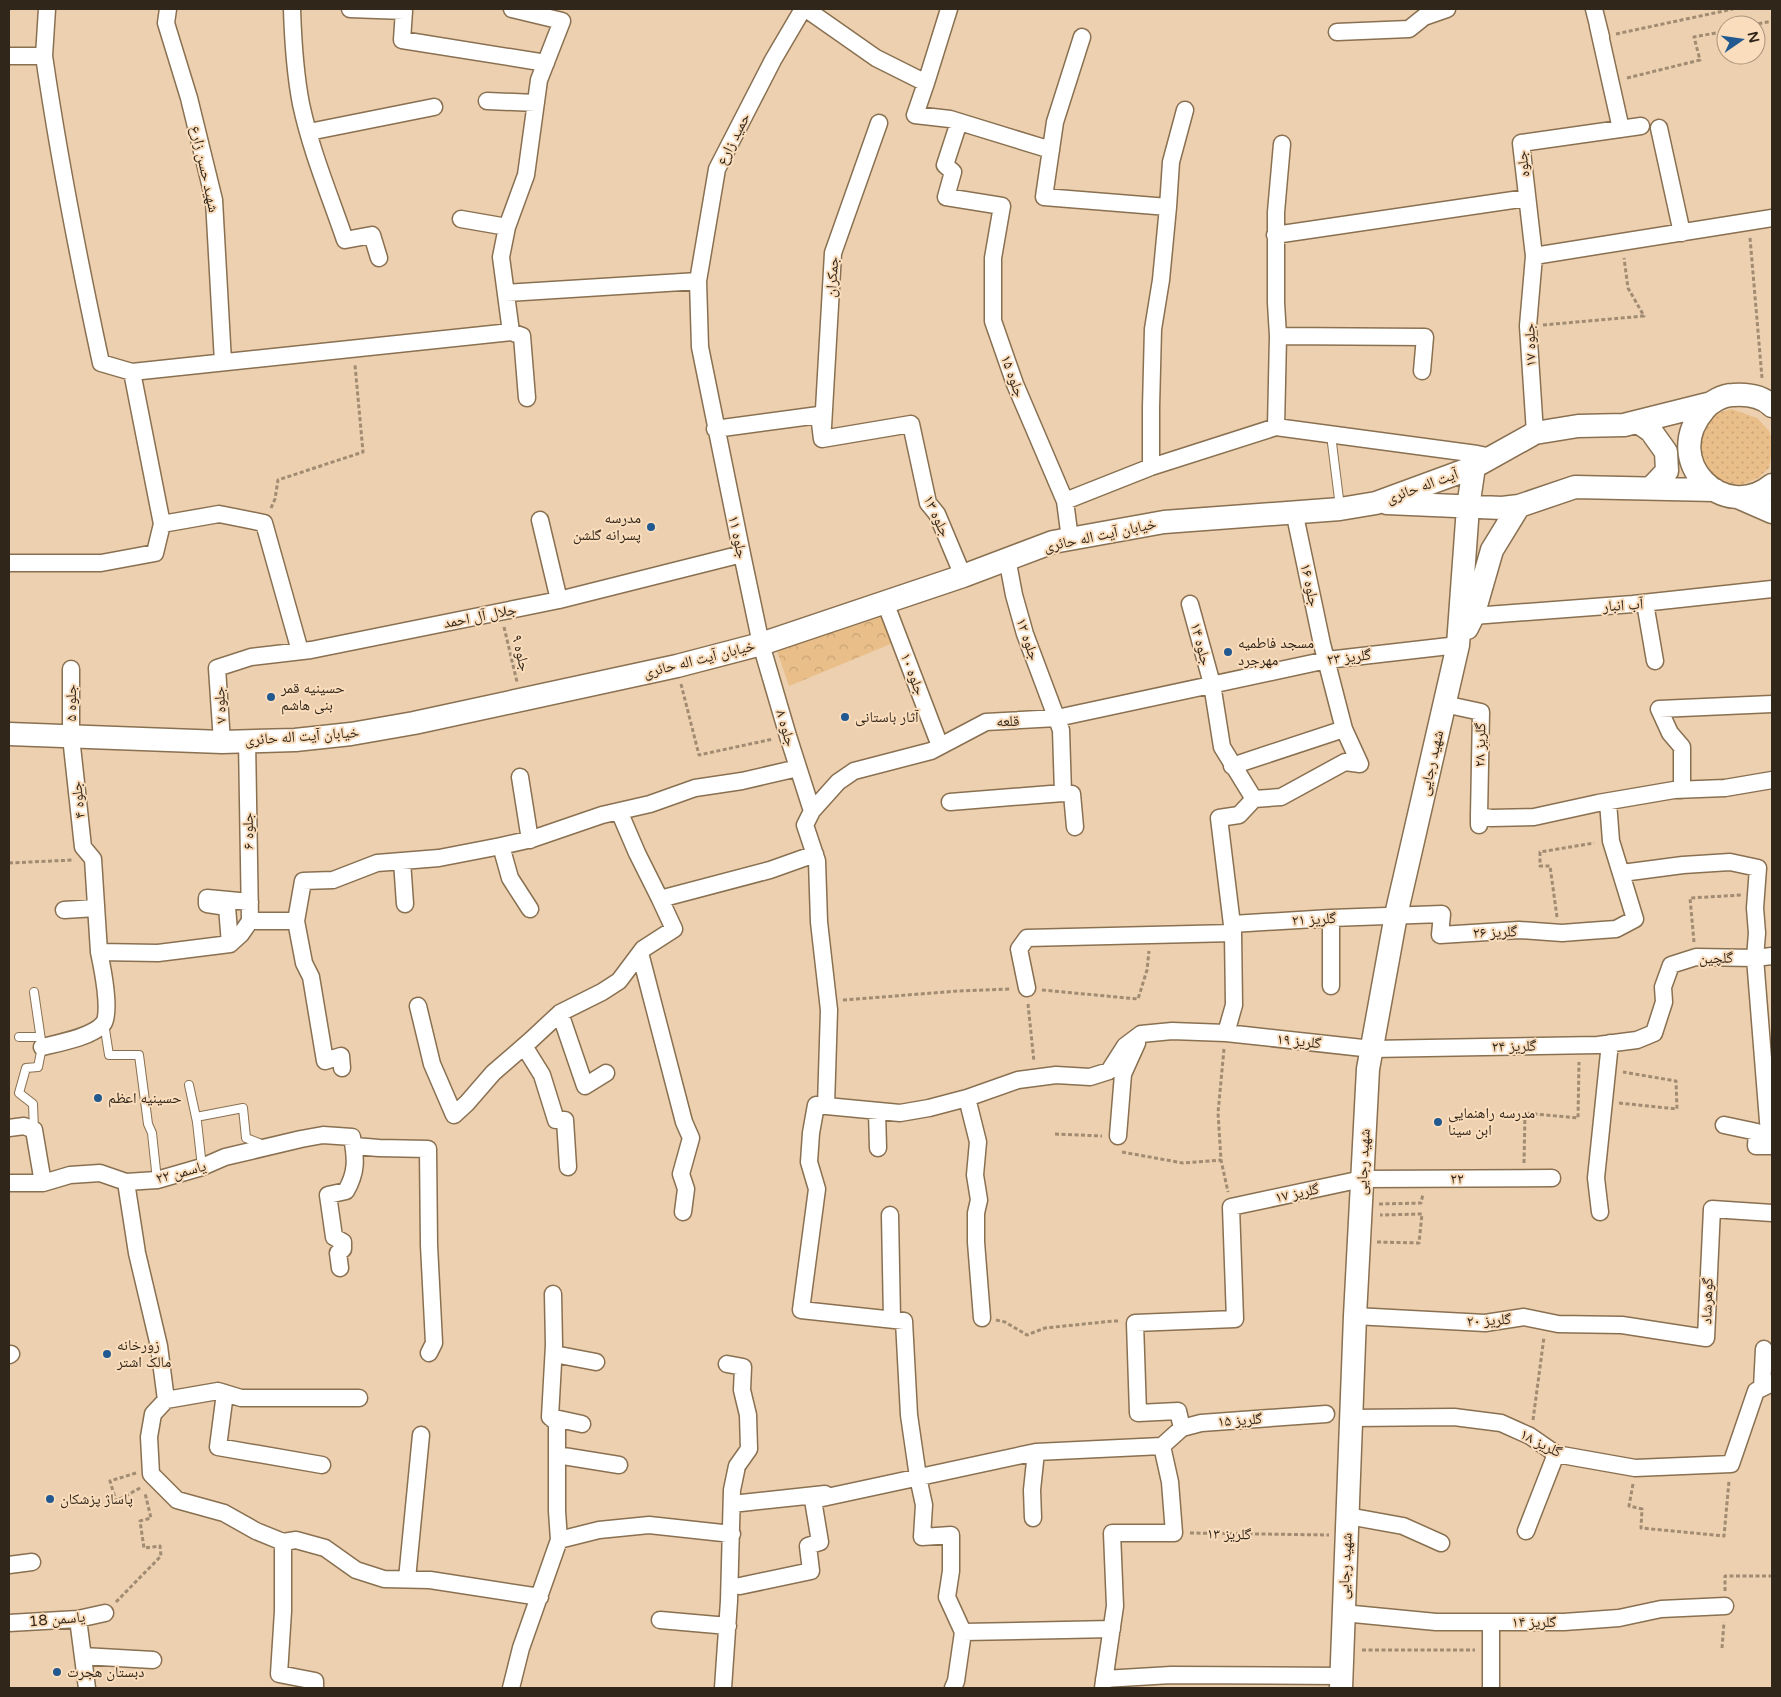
<svg xmlns="http://www.w3.org/2000/svg" width="1781" height="1697" font-family="'Varela Round','Noto Naskh Arabic',sans-serif">
  <style>
    .grass { fill: url(#grass-dots) }
    .park { fill: url(#park-crowns) }
    .lines { fill: none; stroke-linecap: round; stroke-linejoin: round }
    .lane-casing { stroke: #897051; stroke-width: 10 }
    .street-casing { stroke: #897051; stroke-width: 19 }
    .secondary-casing { stroke: #897051; stroke-width: 25 }
    .path { stroke: #a18c73; stroke-width: 3; stroke-dasharray: 4 2.5; stroke-linecap: butt }
    .lane { stroke: #fff; stroke-width: 8 }
    .street { stroke: #fff; stroke-width: 16 }
    .secondary { stroke: #fff; stroke-width: 22 }
    .poi-dot { fill: #215990; stroke: #faddbc; stroke-width: 2 }
    .labels { text-anchor: middle; dominant-baseline: central; stroke-width: 4; stroke-linejoin: round; paint-order: stroke }
    .street-label { font-size: 15px; fill: #31261a; stroke: #faddbc }
    .poi-label { font-size: 15px; fill: #31261a; stroke: #faddbc; text-anchor: start }
  </style>
  <defs>
    <pattern id="grass-dots" width="8" height="8" patternUnits="userSpaceOnUse" patternTransform="scale(1.25)"><rect width="8" height="8" fill="#eabe89"/><path d="M2 2h.1M6 6h.1" fill="none" stroke="#c9a376" stroke-width="1.8" stroke-linecap="round"/></pattern>
    <pattern id="park-crowns" width="20" height="18" patternUnits="userSpaceOnUse" patternTransform="scale(1.25)"><rect width="20" height="18" fill="#eabe89"/><path d="M2 6a3 3 0 1 1 6 0M12 15a3 3 0 1 1 6 0" fill="none" stroke="#c9a376"/></pattern>
  </defs>
  <rect width="100%" height="100%" fill="#ecd0af"/>
  <!-- grass -->
  <path class="grass" d="M1731,409L1757,418L1769,431L1772,439V453L1769,468L1758,478L1741,485L1722,482L1712,475L1703,457L1701,449V440L1709,423L1718,413Z"/>
  <!-- park -->
  <path class="park" d="M881,617L893,643L789,686L777,651Z"/>
  <g class="lines">
    <!-- lane casing -->
    <g class="lane-casing">
      <path id="lane" d="M1331,435L1340,507
        M34,992L42,1047L38,1067L26,1068L19,1093L33,1104L34,1130
        M104,1023L109,1055H139L148,1124L152,1133L157,1180
        M19,1037H40
        M189,1085L197,1122L202,1167
        M196,1117L243,1108L246,1138L264,1145"/>
    </g>
    <!-- street casing -->
    <g class="street-casing">
      <path id="street" d="M168,9L166,23L189,98L214,200L223,362
        M292,9C293,41 295,73 301,104C311,151 330,196 345,240L372,235L379,258
        M350,9L404,11L402,40L546,63
        M512,9L562,21L539,80L526,175L507,227L501,257L511,332L522,336L527,398
        M806,9L876,58L926,83L915,115L950,119L1051,150
        M1594,9L1601,37
        M1598,26L1621,129
        M1337,32L1409,29L1424,17L1447,9
        M1082,37L1055,122L1044,197L1168,207
        M9,56H44C59,159 79,261 101,363L132,372
        M44,56L47,9
        M926,83L949,9
        M487,101L536,103
        M959,122L945,165L953,172L946,197L1002,206L993,258V321L1015,384L1065,501L1070,539
        M1659,128L1682,233
        M309,132L434,107
        M461,219L507,227
        M1275,235L1527,198
        M1534,256L1772,218
        M698,281L717,169L773,60L803,9
        M506,293L698,281L700,347L742,554L761,644L788,736L812,811
        M1278,336L1425,337L1422,371
        M823,427L833,253L879,123
        M1276,427L1278,336L1276,303V212L1282,144
        M715,429L819,415L822,439L911,424L928,503L937,514L963,576
        M1535,433L1528,326L1534,256L1521,143L1641,126
        M1151,467V407L1153,329L1161,280L1168,207L1171,162L1185,110
        M1065,501L1151,467L1276,427L1477,454L1492,457
        M540,520L559,600
        M1007,558L1014,595L1025,634L1061,730L1063,793L1072,794L1075,827
        M9,563H101L155,553L162,524
        M885,602L940,746
        M1645,603L1655,661
        M1190,604L1212,684L1222,747L1254,799
        M1473,616L1633,604L1772,589
        M300,651L264,523L219,514L162,524L132,372L511,332
        M71,669V737L83,847L93,859L99,952L158,953L230,944L241,934L250,921
        M1444,704L1481,712L1479,816
        M247,740L250,921
        M222,742L217,668L251,657L311,650L559,600L742,554
        M1232,766L1344,729
        M520,777L530,840
        M1682,790V747L1670,733L1659,709L1772,704
        M950,802L1063,793
        M619,811L637,853L660,899L770,870L815,854
        M1479,825V816L1491,818L1534,817L1598,803L1674,790L1725,788L1772,780
        M501,846L510,878L530,909
        M402,861L405,904
        M1622,873L1683,865L1730,862L1758,868L1755,908L1757,933L1755,958L1770,1146H1756L1757,1132L1724,1125
        M64,910L96,908
        M250,921H296L303,881L333,880L377,863L439,858L501,846L532,839L602,815L650,804L695,788L742,781L798,768
        M296,921L304,963L311,977L325,1061L341,1056L342,1068
        M1232,924L1331,918L1442,914L1440,935L1519,930L1562,933L1588,931L1616,929L1635,919L1611,841L1608,802
        M230,944L227,907L207,904V898L250,902
        M640,953L684,1122L691,1138L681,1174L686,1189L683,1212
        M1331,986V918
        M1027,988L1019,949L1027,938L1233,933
        M418,1006L432,1064L454,1115L467,1103L493,1073L531,1040L560,1013L602,992L619,981L643,949L674,929L660,899
        M560,1013L585,1086L606,1073
        M1226,1033L1234,1005L1233,933L1219,818L1239,815L1254,799L1281,797L1345,762L1360,764L1344,729L1322,644L1294,511
        M524,1046L542,1075L556,1120H565L568,1167
        M42,1047C59,1043 92,1037 103,1024C112,1014 102,966 99,952
        M826,1106L829,1010L819,922L817,861L805,825L812,811L838,782L854,771L931,751L986,722L1057,718L1327,660L1458,645
        M877,1111L878,1148
        M9,1128L24,1126L34,1130L43,1183
        M1118,1136L1123,1074L1137,1043
        M354,1146L379,1148L428,1149L429,1245L434,1343L429,1353
        M126,1182L137,1253L159,1346L166,1400L153,1414L149,1437L151,1474L177,1500L224,1513L256,1531L283,1542L296,1540L325,1548L356,1570L384,1579L430,1580L540,1597
        M9,1183H43L70,1175L100,1173L126,1182L157,1180L202,1167L225,1157L301,1139L323,1135L352,1137C356,1159 357,1172 346,1191L328,1195L334,1237L343,1242V1249L338,1253L340,1268
        M1600,1212L1596,1178L1610,1043
        M890,1215L892,1319
        M553,1294L554,1345L550,1417L557,1423V1511L559,1540
        M1355,1316L1485,1323L1524,1317L1558,1324L1622,1325L1706,1338L1712,1209L1772,1213
        M982,1318L976,1242V1213L979,1200L975,1175L978,1142L967,1098L1018,1080L1056,1075L1090,1077L1109,1071L1125,1046L1141,1034L1172,1031L1226,1033L1372,1049L1598,1045L1637,1040L1654,1033L1664,1002L1663,987L1671,965L1696,957L1755,958L1772,956
        M554,1354L596,1362
        M9,1355L11,1354
        M1762,1388L1764,1349
        M225,1393L218,1447L322,1465
        M166,1400L218,1391L241,1398H359
        M550,1417L582,1424
        M1352,1418L1454,1417L1501,1423L1530,1436L1556,1454L1635,1468L1731,1464L1756,1391L1772,1383
        M1182,1428L1178,1411L1138,1413L1135,1323L1235,1319L1231,1207L1362,1179L1552,1178
        M1162,1446L1182,1428L1201,1423L1326,1414
        M557,1455L619,1465
        M732,1504L825,1494
        M1348,1516L1403,1526L1441,1543
        M1033,1518L1032,1490L1036,1452
        M1526,1531L1556,1454
        M283,1542V1611L279,1674L315,1681V1688
        M9,1565L32,1562
        M407,1579L421,1435
        M740,1586L811,1571L808,1546L820,1542L813,1500L1036,1452L1162,1446L1170,1482L1174,1533H1112L1115,1606L1103,1688
        M1343,1613L1436,1622H1564L1619,1618L1661,1609L1725,1606
        M78,1619L87,1688
        M660,1620L728,1626
        M9,1623L78,1619L105,1613
        M963,1632L1112,1629
        M83,1656L153,1660
        M1104,1679L1171,1675L1341,1676
        M511,1688L521,1648L559,1540L599,1530L649,1525L732,1534
        M723,1688L729,1601L732,1490L737,1466L749,1449L748,1415L742,1390L743,1367L727,1364
        M953,1688L956,1681L963,1632L947,1597L951,1571V1535L922,1537L924,1505L918,1477L909,1415L904,1321L801,1310L817,1189L809,1162L811,1133L816,1105L900,1113L929,1108L967,1098
        M1491,1688V1622"/>
    </g>
    <!-- secondary casing -->
    <g class="secondary-casing">
      <path id="secondary" d="M1772,406C1762,396 1747,394 1733,395C1723,395 1710,402 1704,410C1660,461 1724,524 1772,485
        M1638,422L1651,431L1666,452L1667,471L1651,488
        M1740,498L1772,512
        M1387,503L1502,508L1519,506L1575,487L1715,490
        M1467,628L1473,616L1492,550L1519,506
        M9,734L222,742L295,740L351,734L414,723L677,666L761,644L963,576L1053,542L1164,522L1340,509L1376,503L1474,467L1535,433L1578,426L1624,425L1708,404
        M1341,1688L1355,1316L1368,1069L1396,915L1458,645L1468,507L1474,467"/>
    </g>
    <!-- path -->
    <path class="path" d="M1752,25L1772,21
      M1616,34L1733,9
      M1627,78L1700,60L1694,37L1726,31
      M1750,238L1762,378
      M1543,325L1644,316L1628,288L1624,258
      M271,508L275,499L278,480L363,452L355,365
      M504,627L517,682
      M681,684L699,755L773,739
      M9,863L73,860
      M1557,917L1550,866H1540V852L1594,843
      M1694,942L1690,898L1741,895
      M1042,990L1138,999L1147,970L1149,951
      M843,1000L958,991L1011,989
      M1028,1004L1034,1062
      M1224,1049L1218,1113L1221,1160L1228,1192
      M1619,1103L1677,1109L1676,1081L1623,1072
      M1055,1134L1102,1136
      M1122,1152L1183,1163L1221,1160
      M1524,1163L1525,1113L1578,1118L1579,1062
      M1379,1204L1421,1203L1423,1194
      M1377,1242L1419,1243L1422,1214L1380,1215
      M996,1320L1005,1322L1027,1335L1045,1328L1113,1321H1119
      M1533,1420L1544,1337
      M136,1473L110,1481L116,1501L142,1487
      M1633,1484L1629,1506L1642,1509L1641,1528L1724,1536L1729,1481
      M1190,1533L1329,1535
      M1725,1591V1576H1772
      M116,1602L161,1556L160,1546L144,1548L140,1521L151,1518L145,1493
      M1722,1648L1724,1622
      M1362,1650H1475"/>
    <!-- lane -->
    <use href="#lane" class="lane"/>
    <!-- street -->
    <use href="#street" class="street"/>
    <!-- secondary -->
    <use href="#secondary" class="secondary"/>
  </g>
  <!-- markers -->
  <g class="poi-dot">
    <circle cx="651" cy="527" r="5"/>
    <circle cx="1228" cy="652" r="5"/>
    <circle cx="271" cy="697" r="5"/>
    <circle cx="845" cy="717" r="5"/>
    <circle cx="98" cy="1098" r="5"/>
    <circle cx="1438" cy="1122" r="5"/>
    <circle cx="107" cy="1354" r="5"/>
    <circle cx="50" cy="1499" r="5"/>
    <circle cx="57" cy="1672" r="5"/>
  </g>
  <g class="labels">
    <!-- street labels -->
    <g class="street-label">
      <text transform="translate(733 139) rotate(-63)">حمید زارع</text>
      <text transform="translate(1523 164) rotate(-97)">جلوه</text>
      <text transform="translate(205 169) rotate(78)">شهید حسن زارع</text>
      <text transform="translate(832 277) rotate(-86)">جمکران</text>
      <text transform="translate(1530 345) rotate(-92)">جلوه ۱۷</text>
      <text transform="translate(1013 376) rotate(70)">جلوه ۱۵</text>
      <text transform="translate(1422 486) rotate(-20)">آیت اله حائری</text>
      <text transform="translate(937 516) rotate(65)">جلوه ۱۳</text>
      <text transform="translate(1100 535) rotate(-12)">خیابان آیت اله حائری</text>
      <text transform="translate(738 537) rotate(78)">جلوه ۱۱</text>
      <text transform="translate(1310 585) rotate(78)">جلوه ۱۶</text>
      <text transform="translate(1623 605) rotate(-4)">آب انبار</text>
      <text transform="translate(480 616) rotate(-11)">جلال آل احمد</text>
      <text transform="translate(1028 639) rotate(71)">جلوه ۱۲</text>
      <text transform="translate(1201 644) rotate(75)">جلوه ۱۴</text>
      <text transform="translate(521 653) rotate(76)">جلوه ۹</text>
      <text transform="translate(1349 657) rotate(-7)">گلریز ۲۳</text>
      <text transform="translate(699 659) rotate(-14)">خیابان آیت اله حائری</text>
      <text transform="translate(913 674) rotate(69)">جلوه ۱۰</text>
      <text transform="translate(71 703) rotate(-90)">جلوه ۵</text>
      <text transform="translate(220 705) rotate(-93)">جلوه ۷</text>
      <text transform="translate(1008 721) rotate(-1)">قلعه</text>
      <text transform="translate(786 728) rotate(74)">جلوه ۸</text>
      <text transform="translate(302 736) rotate(-4)">خیابان آیت اله حائری</text>
      <text transform="translate(1480 745) rotate(-89)">گلریز ۲۸</text>
      <text transform="translate(1431 763) rotate(-77)">شهید رجایی</text>
      <text transform="translate(78 800) rotate(-96)">جلوه ۴</text>
      <text transform="translate(248 831) rotate(-91)">جلوه ۶</text>
      <text transform="translate(1314 919) rotate(-3)">گلریز ۲۱</text>
      <text transform="translate(1495 932) rotate(-2)">گلریز ۲۶</text>
      <text transform="translate(1716 958) rotate(-1)">گلچین</text>
      <text transform="translate(1299 1041) rotate(6)">گلریز ۱۹</text>
      <text transform="translate(1514 1046) rotate(-1)">گلریز ۲۴</text>
      <text transform="translate(1363 1162) rotate(-87)">شهید رجایی</text>
      <text transform="translate(181 1172) rotate(-15)">یاسمن ۲۲</text>
      <text x="1457" y="1179">۲۲</text>
      <text transform="translate(1297 1193) rotate(-12)">گلریز ۱۷</text>
      <text transform="translate(1707 1301) rotate(-88)">گوهرشاد</text>
      <text transform="translate(1489 1320) rotate(-3)">گلریز ۲۰</text>
      <text transform="translate(1240 1420) rotate(-4)">گلریز ۱۵</text>
      <text transform="translate(1541 1443) rotate(27)">گلریز ۱۸</text>
      <text transform="translate(1229 1534) rotate(1)">گلریز ۱۳</text>
      <text transform="translate(1345 1566) rotate(-87)">شهید رجایی</text>
      <text transform="translate(57 1619) rotate(-5)">یاسمن 18</text>
      <text x="1534" y="1622">گلریز ۱۴</text>
    </g>
    <!-- poi labels -->
    <g class="poi-label">
      <text x="641" y="518" text-anchor="end">مدرسه<tspan x="641" dy="17">پسرانه گلشن</tspan></text>
      <text x="1238" y="643">مسجد فاطمیه<tspan x="1238" dy="17">مهرجرد</tspan></text>
      <text x="281" y="688">حسینیه قمر<tspan x="281" dy="17">بنی هاشم</tspan></text>
      <text x="855" y="717">آثار باستانی</text>
      <text x="108" y="1098">حسینیه اعظم</text>
      <text x="1448" y="1113">مدرسه راهنمایی<tspan x="1448" dy="17">ابن سینا</tspan></text>
      <text x="117" y="1345">زورخانه<tspan x="117" dy="17">مالک اشتر</tspan></text>
      <text x="60" y="1499">پاساژ پزشکان</text>
      <text x="67" y="1672">دبستان هجرت</text>
    </g>
  </g>
  <!-- border -->
  <rect width="1781" height="1697" fill="none" stroke="#31261a" stroke-width="20"/>
  <!-- north arrow -->
  <g transform="translate(1741 40) rotate(77)"><circle r="24" fill="#faddbc" stroke="#aa947b"/>
  <path d="M0-4L9 19L0 12L-9 19Z" fill="#215990"/>
  <text y="-8" font-size="14" font-weight="bold" text-anchor="middle" fill="#31261a">N</text>
  </g>
</svg>
